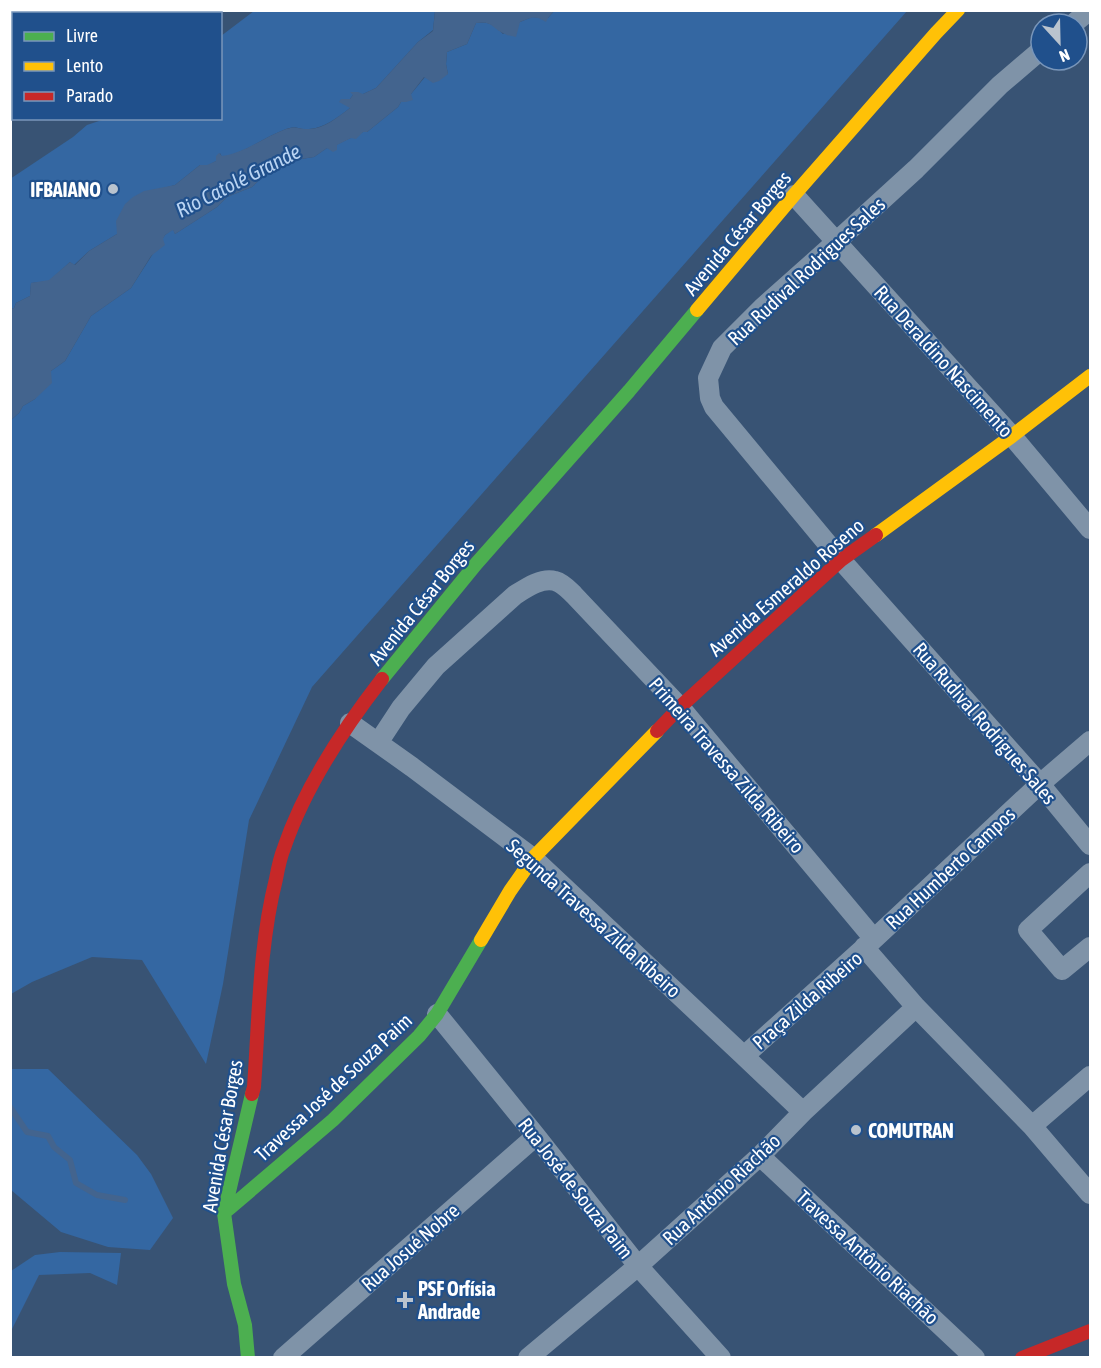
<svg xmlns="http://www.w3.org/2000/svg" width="1101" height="1368" font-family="'Asap Condensed',sans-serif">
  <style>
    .green { fill: #3467a2 }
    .water { fill: #43648e }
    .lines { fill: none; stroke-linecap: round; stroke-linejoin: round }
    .stream { stroke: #43648e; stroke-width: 6 }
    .street { stroke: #7f93a8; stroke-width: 20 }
    .fast { stroke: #4caf50; stroke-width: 14 }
    .slow { stroke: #ffc107; stroke-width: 14 }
    .jam { stroke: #c62828; stroke-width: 14 }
    .poi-dot { fill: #b9c3ce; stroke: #20508c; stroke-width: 2 }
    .labels { text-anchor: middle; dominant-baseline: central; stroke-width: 4.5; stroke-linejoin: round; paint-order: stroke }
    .poi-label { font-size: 20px; font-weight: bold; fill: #fff; stroke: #20508c; text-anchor: start }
    .street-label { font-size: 20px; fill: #fff; stroke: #20508c }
    .water-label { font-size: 21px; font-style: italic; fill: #b9d4f3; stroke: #20508c }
  </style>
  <rect width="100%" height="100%" fill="#385374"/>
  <!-- green -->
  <path class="green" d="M571,10L907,11L312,687L249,820L223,984L206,1064L142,960L92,957L32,982L11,994V420L19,413L23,406L35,399L51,371L65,361L91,316L131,288L165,235L173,229L175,234L217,207L227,197L252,187L269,171L301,159L314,157L327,148L337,150L336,145L363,132H367L398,107L401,102L411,94L425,77L448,74L446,64L447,52L467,44L476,23C490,21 493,25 503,34L520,22L532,17L548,18L554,11L570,12Z
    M254,11H435L433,30L418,42L376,88L363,94L353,95L350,99V108C338,117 325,128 309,129C299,130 298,125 286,129C264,137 245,153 222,157L220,153L216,161L207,166L200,165L175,185L160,189L117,234L89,251L74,265L70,262L49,281L31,283L30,296L16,303L14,308L11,309L10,179L73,137L87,125L105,119L220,118L221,36Z
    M11,1069H48L137,1155L151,1174L173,1218L150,1250L108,1247L61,1232L11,1190Z
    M60,1252L121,1253L117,1285L90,1273L39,1275L11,1331V1271L35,1255Z"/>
  <!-- water -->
  <path class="water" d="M435,11H554L548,18L546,22C535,15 532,17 520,22L516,37C512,36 508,36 505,34C492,29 493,20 476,23L467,44L447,52L446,64L448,74L439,81L433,83L424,77L411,94L413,100L406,102H401L398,107L367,132H363L356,139L351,138L337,145V150L333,152L327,148L314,157L301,159L269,171L252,187L227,197L217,207L175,234L173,230L165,235L163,239L165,245L151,256L131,288L91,316L65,361L51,371L52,383L35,399L23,406L19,413L11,420V309L14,308L16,303L30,296L31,283L49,280L70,262L75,265L89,251L117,234L116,221L125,204L133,197L144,191L175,185L200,165H207L216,161V156L219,153L222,156C245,153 264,137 286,129C296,126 300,129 309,129C324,129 338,117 350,108L339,102L341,99H350L353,95L350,92H358L363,94L376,88L418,42L433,31Z"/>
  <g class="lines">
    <!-- stream -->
    <path class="stream" d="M10,1107L27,1132L48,1136L54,1147L70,1160L76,1183L97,1195L125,1200"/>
    <!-- street -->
    <path class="street" d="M1073,24L1090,10
      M1041,50L1000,85L916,169L836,242L762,308L722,348L708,378L710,398L714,407L841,560L1040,784L1090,845
      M794,195L1012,436L1090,529
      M350,723L412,767L533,858L744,1056
      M378,743L401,708L436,666L515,595C526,588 542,577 555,581C563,583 569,590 574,595L680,707L874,939
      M1090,873L1028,930L1062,970L1090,947
      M864,947L916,1007L1032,1126L1090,1194
      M437,1014L536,1136L638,1266L721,1358
      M803,1112L744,1056L874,939L1040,784L1090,741
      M1032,1126L1090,1076
      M760,1156L975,1358
      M283,1358L536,1136
      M528,1358L638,1266L760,1156L803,1112L916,1007"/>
    <!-- fast -->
    <path class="fast" d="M382,679L476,564L629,391L697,310
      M224,1213L333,1120L419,1036L437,1014L481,940
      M248,1358L245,1325L234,1284L224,1213L252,1094"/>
    <!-- slow -->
    <path class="slow" d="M697,310L794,195L936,33L958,10
      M876,535L1012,436L1090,376
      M481,940L510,891L533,858L657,731"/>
    <!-- jam -->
    <path class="jam" d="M657,731L680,707L841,560L876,535
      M252,1094L254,1087C259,1018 259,946 276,879C278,868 280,858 284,848C304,789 344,728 382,679
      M1022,1358L1090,1331"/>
  </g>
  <!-- markers -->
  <g class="poi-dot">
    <circle cx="113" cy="189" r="6"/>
    <circle cx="856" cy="1130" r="6"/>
    <path d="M402 1291h6v6h6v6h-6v6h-6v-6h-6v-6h6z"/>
  </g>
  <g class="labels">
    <!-- poi labels -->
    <g class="poi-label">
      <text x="101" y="189" text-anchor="end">IFBAIANO</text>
      <text x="868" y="1130">COMUTRAN</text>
      <text x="418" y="1288">PSF Orfísia<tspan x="418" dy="23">Andrade</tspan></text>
    </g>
    <!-- street labels -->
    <g class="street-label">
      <text transform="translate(737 233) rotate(-50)">Avenida César Borges</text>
      <text transform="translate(806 271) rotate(-43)">Rua Rudival Rodrigues Sales</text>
      <text transform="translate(944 361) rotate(48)">Rua Deraldino Nascimento</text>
      <text transform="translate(786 587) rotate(-41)">Avenida Esmeraldo Roseno</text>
      <text transform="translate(421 602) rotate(-51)">Avenida César Borges</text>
      <text transform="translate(985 723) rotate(49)">Rua Rudival Rodrigues Sales</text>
      <text transform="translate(727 765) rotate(49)">Primeira Travessa Zilda Ribeiro</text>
      <text transform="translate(950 868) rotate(-43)">Rua Humberto Campos</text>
      <text transform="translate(594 918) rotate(42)">Segunda Travessa Zilda Ribeiro</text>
      <text transform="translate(807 1000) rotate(-41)">Praça Zilda Ribeiro</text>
      <text transform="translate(333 1087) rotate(-43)">Travessa José de Souza Paim</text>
      <text transform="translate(222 1136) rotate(-80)">Avenida César Borges</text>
      <text transform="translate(576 1188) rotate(52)">Rua José de Souza Paim</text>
      <text transform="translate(721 1189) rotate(-43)">Rua Antônio Riachão</text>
      <text transform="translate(410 1247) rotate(-41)">Rua Josué Nobre</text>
      <text transform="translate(868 1257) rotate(43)">Travessa Antônio Riachão</text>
    </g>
    <!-- water labels -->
    <g class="water-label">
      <text transform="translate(238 180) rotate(-27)">Rio Catolé Grande</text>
    </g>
  </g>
  <!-- border -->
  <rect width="1101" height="1368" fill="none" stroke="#ffffff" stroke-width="24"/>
  <!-- legend -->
  <rect x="12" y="12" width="210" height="108" fill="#20508c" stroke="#7996ba" stroke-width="1.5"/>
  <rect x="24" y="32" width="30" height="9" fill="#4caf50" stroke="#7996ba" stroke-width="1.5"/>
  <text x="66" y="42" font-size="18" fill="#ffffff">Livre</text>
  <rect x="24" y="62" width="30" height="9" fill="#ffc107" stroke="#7996ba" stroke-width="1.5"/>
  <text x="66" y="72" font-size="18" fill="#ffffff">Lento</text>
  <rect x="24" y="92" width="30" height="9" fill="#c62828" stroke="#7996ba" stroke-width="1.5"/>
  <text x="66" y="102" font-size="18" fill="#ffffff">Parado</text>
  <!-- north arrow -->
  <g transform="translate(1059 42) rotate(158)"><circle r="28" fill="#20508c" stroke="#7996ba" stroke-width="1.5"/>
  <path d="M0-4.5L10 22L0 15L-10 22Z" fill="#b9c3ce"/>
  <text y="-9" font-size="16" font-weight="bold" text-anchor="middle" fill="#ffffff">N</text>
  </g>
</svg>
